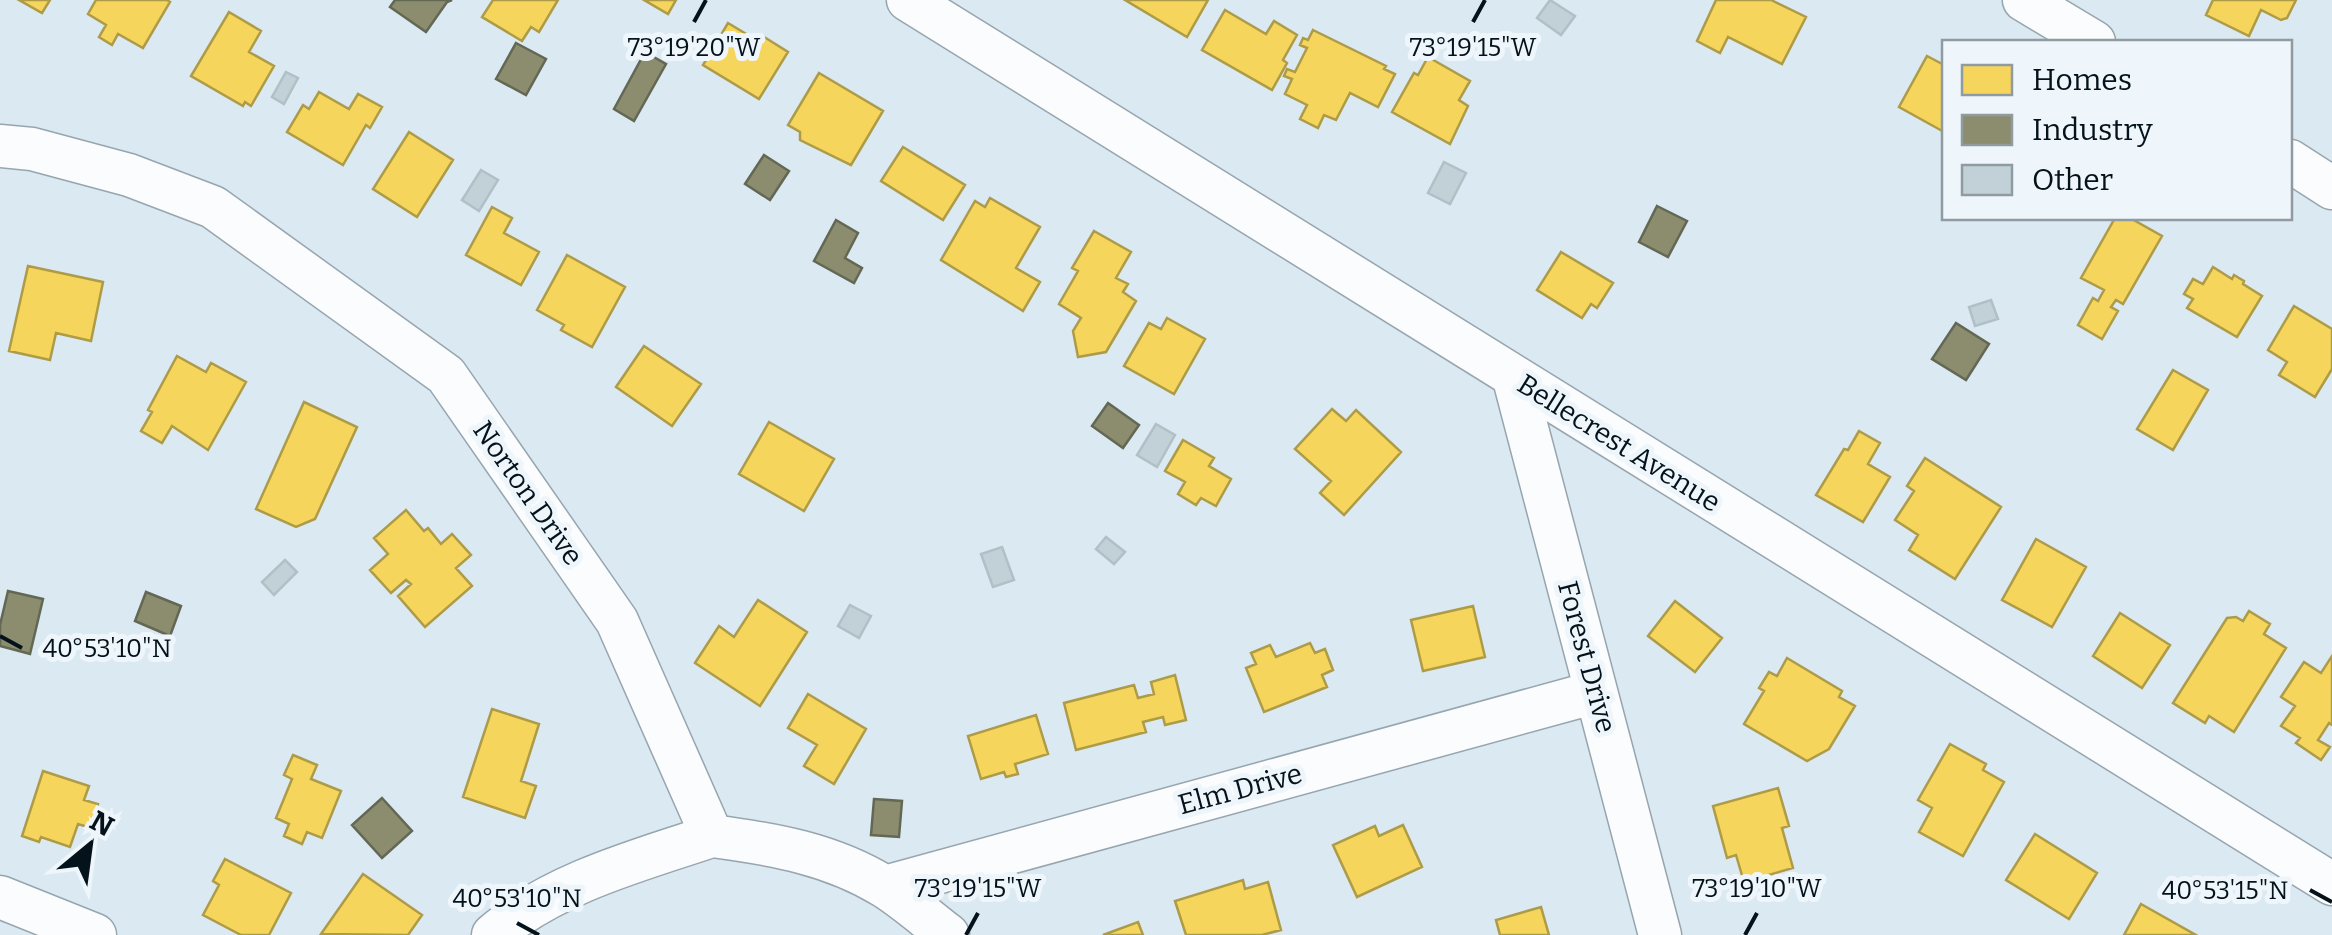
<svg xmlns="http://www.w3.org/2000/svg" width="2332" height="935" font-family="Bitter,serif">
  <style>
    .homes { fill: #f6d55c; stroke: #ad9b48; stroke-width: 2.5 }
    .industry { fill: #8c8c6e; stroke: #636855; stroke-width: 2.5 }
    .building { fill: #c1d1d7; stroke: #afc0c6; stroke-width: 2.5 }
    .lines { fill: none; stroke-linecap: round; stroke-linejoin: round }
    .street-casing { stroke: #97a5ae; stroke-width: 45 }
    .street { stroke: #fafcfd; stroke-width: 42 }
    .ticks { fill: none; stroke: #04131b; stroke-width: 4 }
    .labels { text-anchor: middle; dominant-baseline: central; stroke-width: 10; stroke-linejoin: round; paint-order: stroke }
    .street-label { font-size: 28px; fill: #04131b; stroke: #eef6fb }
    .ticks-label { font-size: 25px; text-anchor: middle; fill: #04131b; stroke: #eef6fb; stroke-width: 10; stroke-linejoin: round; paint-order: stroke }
  </style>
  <rect width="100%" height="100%" fill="#dbe9f2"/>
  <!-- homes -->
  <path class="homes" d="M19,0H50L42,13Z
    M96,0H167L170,2L143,48L118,34L112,45L99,37L106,25L88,14Z
    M493,0H558L539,32L531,27L522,41L482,17Z
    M644,0H676L668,14Z
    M1125,0H1208L1187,37Z
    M1716,0H1771L1806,17L1782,64L1728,37L1720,53L1697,41Z
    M2213,0H2296L2287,18L2281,20L2261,10L2249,36L2206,15Z
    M1225,10L1266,34L1274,21L1297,35L1283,60L1287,63L1272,90L1202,50Z
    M229,12L261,31L249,52L274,66L251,106L245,102L243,106L191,76Z
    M728,23L758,41L761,35L788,52L759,99L703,65Z
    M1313,30L1386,66L1384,69L1395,74L1378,107L1350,93L1336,120L1324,115L1318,128L1300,119L1307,105L1285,94L1292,79L1284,76L1287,69L1295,72L1307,48L1300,45L1303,38L1308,40Z
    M1927,56L1944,65V132L1899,107Z
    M1428,57L1470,81L1459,100L1468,106L1450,144L1392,112L1414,73L1418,75Z
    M819,73L883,111L851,165L800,140V132L788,125Z
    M319,92L349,109L358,94L382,107L370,128L366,125L343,165L287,132L303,105L309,109Z
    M409,132L453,160L417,217L373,189Z
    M903,147L965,185L943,220L881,181Z
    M990,198L1040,227L1016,268L1040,282L1023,311L941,260L975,201L985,207Z
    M492,207L512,218L504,233L539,252L521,285L466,255Z
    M2115,218H2130L2162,236L2123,304L2116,300L2111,307L2118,311L2102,339L2078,325L2093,298L2098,301L2104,290L2081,278Z
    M1094,231L1131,252L1116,278L1128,284L1123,292L1136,301L1106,352L1078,357L1073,331L1081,318L1059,304L1078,271L1072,268Z
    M1561,252L1613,283L1597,308L1591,304L1582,318L1537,290Z
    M567,255L625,287L592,347L561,330L564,325L537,310Z
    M28,266L103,282L91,341L56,333L50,360L9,351Z
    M2213,267L2232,279L2234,275L2244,281L2243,284L2262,296L2237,337L2187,308L2193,299L2184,294L2193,279L2203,284Z
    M2294,306L2332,329V369L2315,397L2279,375L2287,362L2268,350Z
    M1167,318L1205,339L1174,394L1124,366L1149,323L1161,329Z
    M644,346L701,384L672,426L616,387Z
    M177,356L206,372L211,363L246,382L208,450L172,426L162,443L141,431L152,412L148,410Z
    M2173,370L2208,390L2173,450L2137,429Z
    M304,402L357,427L315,519L296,527L256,509Z
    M1332,409L1346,421L1356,410L1401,452L1344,515L1320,493L1331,481L1295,449Z
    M769,422L834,459L804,511L739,474Z
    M1859,431L1880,443L1868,464L1890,477L1863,522L1816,495L1844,449L1848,450Z
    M1183,440L1214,458L1209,466L1231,479L1216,506L1201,498L1196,505L1178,494L1185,482L1165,471Z
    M1925,458L2001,507L1955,579L1909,550L1918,535L1895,520L1914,491L1907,486Z
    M406,510L424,531L428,528L441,544L452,534L471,555L456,568L472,586L425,627L398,596L411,584L406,580L391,593L370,570L388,554L374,538Z
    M2036,539L2086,567L2052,627L2002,600Z
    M758,600L807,632L760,706L695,663L719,626L734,637Z
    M1675,601L1722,638L1695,672L1648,636Z
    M1473,606L1485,657L1423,671L1411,620Z
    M2249,611L2270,624L2264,634L2286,648L2234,732L2209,716L2205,723L2173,703L2227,618L2236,617L2243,621Z
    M2120,613L2170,645L2142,688L2093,656Z
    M1310,643L1315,653L1325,649L1333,670L1322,675L1327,687L1264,712L1246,668L1256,664L1251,653L1270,645L1276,657Z
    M2332,656V725L2329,723L2318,740L2330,747L2321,760L2296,743L2300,738L2281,726L2295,706L2281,697L2304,662L2321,673Z
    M1787,658L1842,691L1839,697L1855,706L1829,749L1807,761L1744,724L1764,691L1759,688L1769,672L1777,676Z
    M1175,675L1186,720L1165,725L1163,717L1143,722L1146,732L1076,750L1064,703L1134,685L1138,698L1154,694L1151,682Z
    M808,694L866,729L834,784L804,766L817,745L788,728Z
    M492,709L539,724L521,781L536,786L525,818L463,797Z
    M1036,715L1048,754L1015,764L1018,774L1006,777L1004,772L981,779L968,736Z
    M1950,744L1986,764L1983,770L2004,782L1963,856L1919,832L1932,808L1918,800Z
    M293,755L317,765L311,779L341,791L322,838L307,832L302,844L284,836L289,824L276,818L292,779L284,775Z
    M43,771L89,786L84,800L98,804L91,828L78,824L70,847L41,837L39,842L22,836Z
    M1778,788L1789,826L1782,828L1793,868L1744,882L1736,855L1727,858L1713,806Z
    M1403,825L1422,867L1357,897L1333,845L1375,826L1379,836Z
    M2035,834L2097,873L2069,919L2006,880Z
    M225,859L291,893L269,935H241L203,915L219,885L213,881Z
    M363,874L422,915L408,935L321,934Z
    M1243,880L1245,889L1268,882L1281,930L1262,935H1186L1175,901Z
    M2141,904L2196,935H2124Z
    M1541,907L1549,935H1500L1496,920Z
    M1138,922L1143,935H1103Z"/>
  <!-- industry -->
  <path class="industry" d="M395,0H452L447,2L426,32L390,7Z
    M516,43L546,59L526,95L496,79Z
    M645,52L666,64L634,121L614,109Z
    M764,155L789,171L770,200L745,184Z
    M1657,206L1687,221L1668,257L1639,242Z
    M836,220L858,233L845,258L862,268L854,283L814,261Z
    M1956,323L1989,344L1966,380L1932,359Z
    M1108,403L1139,425L1123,448L1092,426Z
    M8,591L43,599L30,654L0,646V625Z
    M146,592L181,606L170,636L135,621Z
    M382,798L412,831L382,858L352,825Z
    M874,799L902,801L899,837L871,835Z"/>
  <!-- building -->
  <path class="building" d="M1550,0L1575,16L1561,35L1537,18Z
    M286,72L298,78L284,104L272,97Z
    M1444,162L1466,173L1450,204L1428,193Z
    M481,170L498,180L479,211L462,200Z
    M1991,300L1998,319L1975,326L1969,307Z
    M1156,424L1175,435L1157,467L1137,455Z
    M1106,537L1125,552L1114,564L1096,549Z
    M1002,547L1014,580L993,587L981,554Z
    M285,560L297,572L274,595L262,582Z
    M850,605L871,616L859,638L838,626Z"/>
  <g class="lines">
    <!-- street casing -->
    <g class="street-casing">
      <path id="street" d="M908,0L2332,884
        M2024,0L2094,42
        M0,146L32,149L129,175L213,207L446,375L617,621L712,836C773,844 832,854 885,887C907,901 927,919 948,935
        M2290,161L2332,188
        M1514,379L1660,935
        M885,887L1596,692
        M0,897L95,935
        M493,935C551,884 639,860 712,836"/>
    </g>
    <!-- street -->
    <use href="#street" class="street"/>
  </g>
  <!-- ticks -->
  <path class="ticks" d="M694,22L706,0M1473,22L1485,0M0,636L22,648M2310,890L2332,902M517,923L539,935M966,935L978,913M1745,935L1757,913"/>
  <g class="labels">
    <!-- street labels -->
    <g class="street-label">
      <text transform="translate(1619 443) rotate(32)">Bellecrest Avenue</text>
      <text transform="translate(528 493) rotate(55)">Norton Drive</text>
      <text transform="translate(1587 657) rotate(75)">Forest Drive</text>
      <text transform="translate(1240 789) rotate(-15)">Elm Drive</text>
    </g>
  </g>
  <g class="ticks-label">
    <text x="694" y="56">73°19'20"W</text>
    <text x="1473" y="56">73°19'15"W</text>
    <text x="107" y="657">40°53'10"N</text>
    <text x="978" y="897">73°19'15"W</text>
    <text x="1757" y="897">73°19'10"W</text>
    <text x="2225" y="899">40°53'15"N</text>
    <text x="517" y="907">40°53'10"N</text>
  </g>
  <!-- legend -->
  <rect x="1942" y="40" width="350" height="180" fill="#eef6fb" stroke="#909ba1" stroke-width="2.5"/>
  <rect x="1962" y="65" width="50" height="30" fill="#f6d55c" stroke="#909ba1" stroke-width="2.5"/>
  <text x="2032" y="90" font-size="30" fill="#04131b">Homes</text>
  <rect x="1962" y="115" width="50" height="30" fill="#8c8c6e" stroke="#909ba1" stroke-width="2.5"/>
  <text x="2032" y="140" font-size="30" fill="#04131b">Industry</text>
  <rect x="1962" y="165" width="50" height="30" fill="#c1d1d7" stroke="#909ba1" stroke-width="2.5"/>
  <text x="2032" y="190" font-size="30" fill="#04131b">Other</text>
  <!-- north arrow -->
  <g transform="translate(90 845) rotate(29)" stroke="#eef6fb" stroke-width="8" paint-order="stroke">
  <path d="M0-8L18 38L0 25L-18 38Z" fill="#04131b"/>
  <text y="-15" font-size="28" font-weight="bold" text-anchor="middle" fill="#04131b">N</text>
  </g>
</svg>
